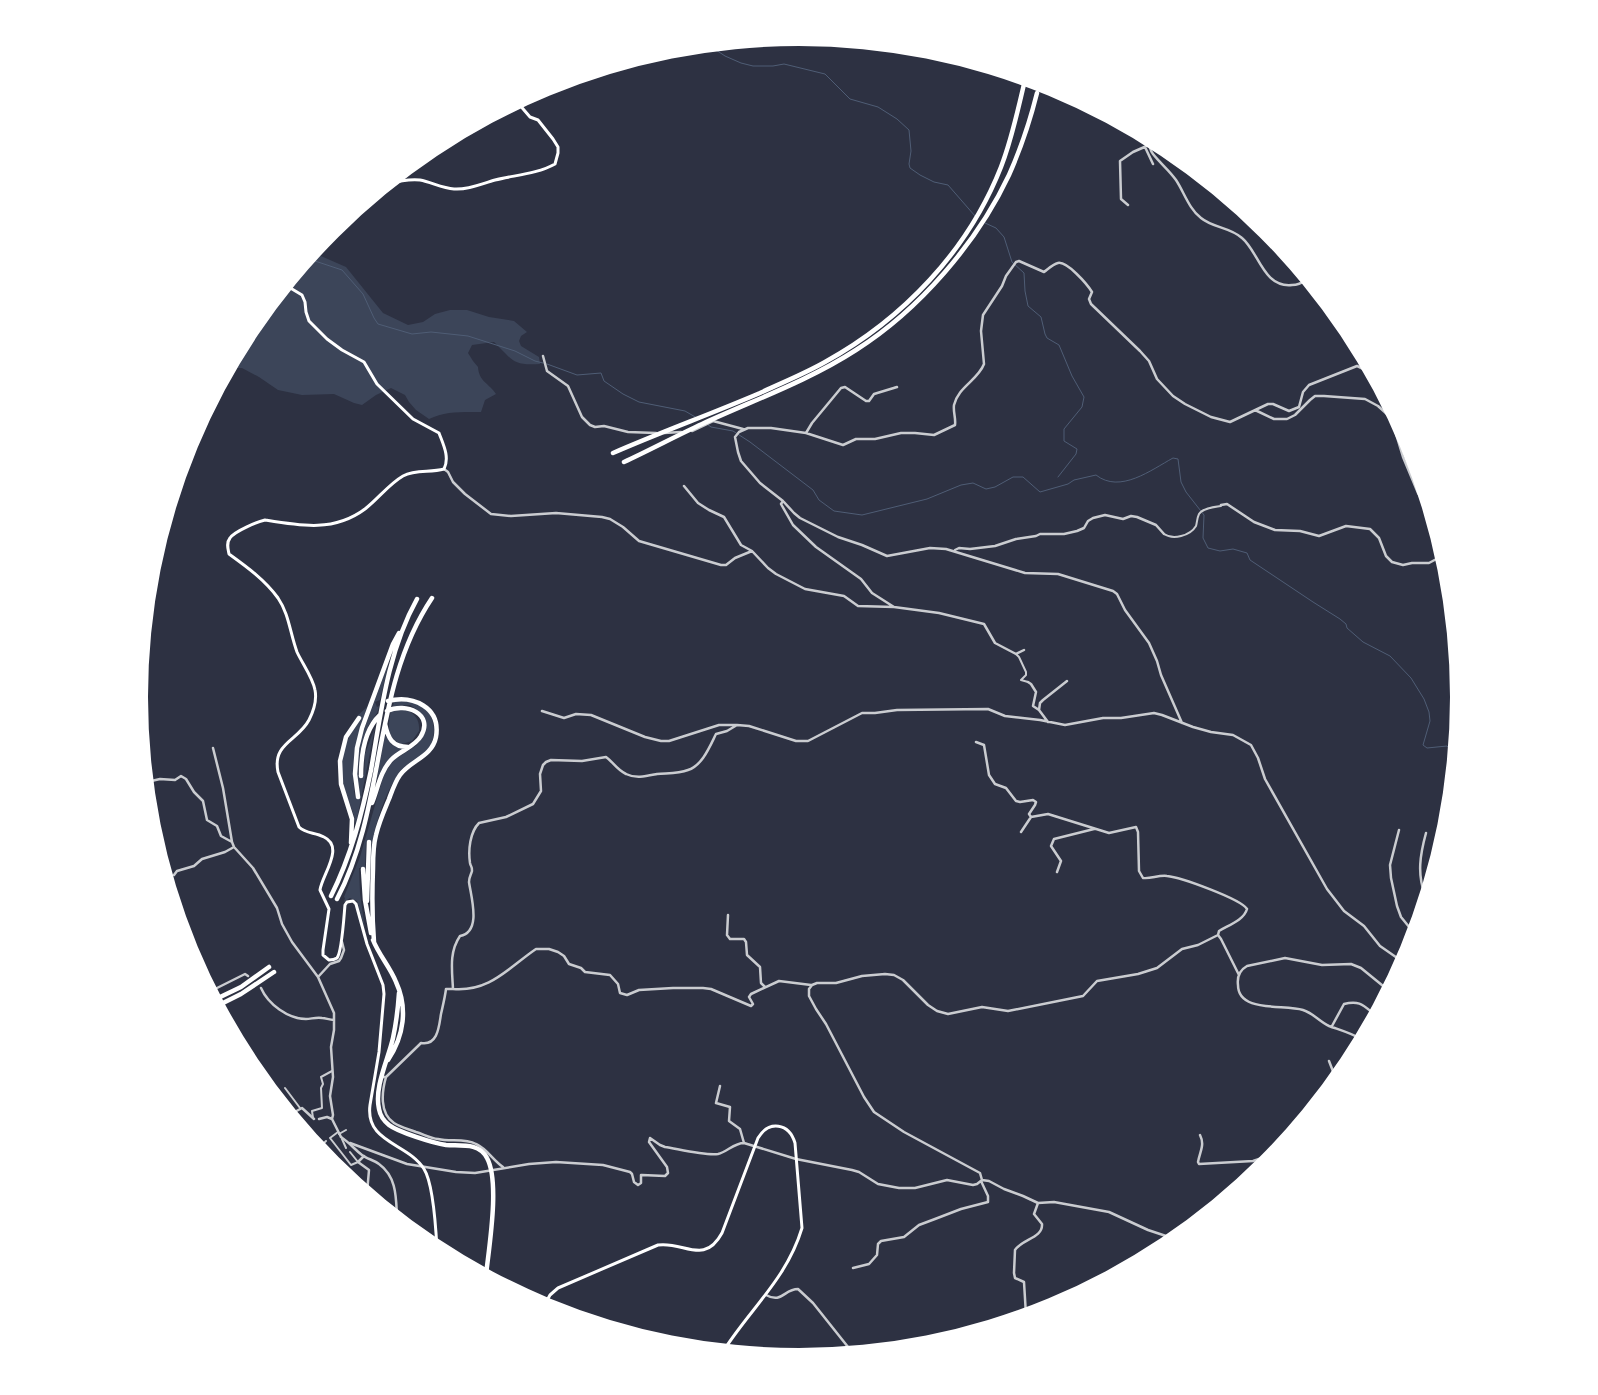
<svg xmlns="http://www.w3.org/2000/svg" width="1598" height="1395" font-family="Mulish,sans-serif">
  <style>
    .green { fill: #3c4559 }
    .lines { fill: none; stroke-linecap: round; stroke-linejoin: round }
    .stream { stroke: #4f5d75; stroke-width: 1 }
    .pedestrian { stroke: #caccd0; stroke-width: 2 }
    .minor { stroke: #caccd0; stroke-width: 2.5 }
    .tertiary { stroke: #caccd0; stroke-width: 2.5 }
    .secondary { stroke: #fff; stroke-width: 3 }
    .motorway { stroke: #fff; stroke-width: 4.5 }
  </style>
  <rect width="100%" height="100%" fill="#2d3142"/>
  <!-- green -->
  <path class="green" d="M314,253L346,267L383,313L408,325L423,322L435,314L450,310H467L489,317L514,321L527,332L521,336L519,341L521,346L539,357L540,364C512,366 513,360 494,342L472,345L468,353L473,361L478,367C479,382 489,383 496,394L485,400L481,412C463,412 445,411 429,419L416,410L409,402L405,395L391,388L376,395L362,405L354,403L334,394L302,395L278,390L259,377L242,368H230L250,331Z
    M389,662L380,700L375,702L377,707L379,706C377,717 372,718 368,727C361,742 359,758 358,775H364L365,754L375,727L356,824C353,809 346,797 343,782C338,760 346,737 360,720L357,716L367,707C357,738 350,765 355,797H359L357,776V754L362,735Z
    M399,701C404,701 410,701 414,702C436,709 440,737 425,753C417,761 405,763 398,774C385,794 377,819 372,842H366L365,868H359L360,893L365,929L357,901L350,898L344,902L345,898L344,897L360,857L384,774L394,760L417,745L425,733L426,728L423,716L416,709L410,705L393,706L394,702Z
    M406,709C415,714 420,720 419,731L412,741L402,744C386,739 388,725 391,711Z
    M385,735L392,745L403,749L384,766L377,778Z"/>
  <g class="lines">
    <!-- stream -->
    <path class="stream" d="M710,46L725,56L741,63L753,66H773L784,64L825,74L850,99L878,107L897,119L909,130L911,151L909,164L910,168L920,175L934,182L948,185L975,216
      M985,223L996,228L1004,237L1012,262L1024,273L1025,291L1028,306L1041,317L1045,334L1047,338L1059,345L1072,376L1084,397L1082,407L1064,429V441L1077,449L1076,454L1058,477
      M309,259L342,270L363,294L374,318L378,324L412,334L431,332L468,336L515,351L535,361L543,363
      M547,364L577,375L601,373L604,381L623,394L639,402L685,411L697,418
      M707,424L711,427L733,431L750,442L813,490L819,500L834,511L862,515L927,499L961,485L973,483L986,489L995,487L1013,477H1023L1040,492L1068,484L1074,480L1096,475C1120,494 1151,470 1173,458L1178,459L1181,482L1186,492L1204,515L1203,538L1208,548L1220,551L1233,549L1247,553L1250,560L1313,602L1340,619L1346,624L1347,628L1363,642L1390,656L1411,678L1424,699L1429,712L1430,721L1423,745L1427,748L1447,746L1454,752"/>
    <!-- pedestrian -->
    <path class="pedestrian" d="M1164,534C1173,540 1190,536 1196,526C1197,523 1197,518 1199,514C1203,508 1214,507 1221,506
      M1016,654L1019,657L1026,672V675L1021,680L1028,682
      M285,1088L300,1108
      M313,1118L312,1111L322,1108L321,1088L323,1084L321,1077L332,1071
      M339,1134L346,1130
      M330,1138L351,1165L358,1162L350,1152
      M330,1138L338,1132
      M342,1139L346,1148
      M319,1148L326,1141"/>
    <!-- minor -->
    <path class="minor" d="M1149,140C1149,145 1150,150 1153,154C1160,163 1169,170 1176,180C1184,192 1189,209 1201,218C1213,228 1230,227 1242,238C1259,252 1263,288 1292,285C1297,285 1302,283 1306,280
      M1145,147L1153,164
      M1128,205L1121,199L1120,161L1133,152L1149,145
      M543,356L547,371L568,386L582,417L590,425L595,427L604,426L628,432L656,433
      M1255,410L1274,419H1287L1295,415L1310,400L1315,396H1324L1365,399L1378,406L1388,415L1393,424L1403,457L1418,493L1424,502L1431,525L1435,530
      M692,431L713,421L743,429
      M664,433L681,432
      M806,433L812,423L841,388L845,387L866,401H869L874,394L897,387
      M444,469L448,472L453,482L465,494L491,514L511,516L556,513L602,517L610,519L623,527L639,541L721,565H726L735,558L752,551
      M684,486L698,503L709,510L724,517L741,545L752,551L768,568L776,574L805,589L844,596L858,606L894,607
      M783,501L781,504L793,525L816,547L861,579L872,593L894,607L939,613L984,624L995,643L1016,654L1024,650
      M1221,505L1227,504L1254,522L1275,530L1300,531L1319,536L1346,526L1370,529L1379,538L1386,556L1392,562L1403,565L1412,563H1429L1442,556
      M955,550L959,548L970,549L995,546L1016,539L1036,536L1040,534H1064L1077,531L1084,528L1088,521L1093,518L1105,515L1123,519L1131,516L1137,517L1156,525L1164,534
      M1028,682L1031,684L1036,692L1033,706L1039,710L1048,722
      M1039,710L1040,703L1043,700L1067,681
      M542,711L564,718L576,714L591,715L645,737L661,741H669L719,725H737L749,726L796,741H808L862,713H875L897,710L988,709L1005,716L1040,720L1065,725L1103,718H1121L1154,713L1162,715L1193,727L1211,732L1233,735L1251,745L1258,758L1265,779L1327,889L1344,911L1364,926L1380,946L1403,962
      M1182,723L1161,675L1157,661L1149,643L1125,610L1117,594L1113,591L1058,574L1025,573L946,549L930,548L887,556L862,545L838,537L800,518L794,513L783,501L760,483L741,461L738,452L735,437L739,432L748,428H771L806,433L843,445L856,439H875L901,433H915L934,435L955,425C956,418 953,412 954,405C958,387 978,380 984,364L981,331L983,315L1002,286L1006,276L1016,262L1019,261L1044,272C1048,269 1053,264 1058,263C1067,261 1087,284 1092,292L1089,299L1091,304L1140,351L1149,361L1157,379L1173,396L1185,404L1211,417L1230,422L1268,404H1273L1289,411L1299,407L1303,392L1309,385L1357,366L1370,372
      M976,742L984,745L989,775L995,784L1006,788L1016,801L1020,802L1033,800L1036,802L1035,805L1029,814L1031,817L1048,814L1109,833L1136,827L1138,832L1139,871L1143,878C1151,879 1158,875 1167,876C1180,877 1241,899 1247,909C1244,920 1229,925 1219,931L1218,935
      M213,748L223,788L232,842
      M147,782L160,779L175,780L181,776L186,779L194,792L203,801L207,820L217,826L221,836L232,842L234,847L253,868L277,908L282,924L292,942L318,977L334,1013V1030L331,1047L333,1077L330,1096L333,1115L332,1119L341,1137
      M1448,804L1445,795L1450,791
      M1399,830L1390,865L1391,878L1397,906L1401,917L1414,933
      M1021,832L1031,817
      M1057,872L1061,861L1051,846L1054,839L1094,829
      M174,875L177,871L194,866L202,859L225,852L234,847
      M1425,895C1417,874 1420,855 1426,833
      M728,915L727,935L730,939H744L746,942L747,955L760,967L761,983L765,987
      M318,977L330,964L339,961L341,958L344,950L342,942
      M261,988C268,1004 288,1019 306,1019C311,1019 316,1017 322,1018C326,1018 329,1020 334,1020
      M453,989C490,992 508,968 536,949H549L558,952L564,956L569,964L581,968L585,972L610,975L618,984L620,993L627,995L639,990L673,988H703L711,989L751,1006L753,1004L749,997L751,994L779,981L811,985
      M211,991L245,974L248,976
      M1332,1026L1344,1004C1359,1000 1363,1005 1374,1014
      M1361,1039C1351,1033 1340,1030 1329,1026C1320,1022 1313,1013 1303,1010C1284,1004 1238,1013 1238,985C1237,977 1240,970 1247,966L1285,958L1322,965L1351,964L1361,968L1388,990
      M1329,1061L1336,1079
      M383,1077H386L419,1045L421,1043C438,1046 439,1026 441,1014C443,1005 445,997 446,989H453C452,970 449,952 460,936C482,932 471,897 469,882C469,877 471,875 472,871C472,865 471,868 470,863C468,850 470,832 479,823L506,817L533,804L541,791L540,774L543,765L546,762L551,760L582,761L606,757C613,762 617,770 626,774C636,779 647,776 657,774C667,773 678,774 688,770C702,766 710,746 716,734L727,731L737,725
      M386,1077C382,1091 379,1113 394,1123C400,1127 408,1129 416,1132C423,1134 430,1138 438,1139C450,1142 465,1138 476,1144C487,1149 493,1160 503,1167
      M720,1086L716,1103L730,1107L729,1121L740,1129L744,1143
      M291,1114L302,1108L314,1119
      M319,1119L327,1117L332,1119
      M1200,1135C1205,1145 1200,1151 1198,1162L1199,1164L1253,1161L1274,1154
      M350,1143L407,1164L456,1172L475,1173L529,1164L556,1162L603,1165L630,1172L632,1174L634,1182L638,1185L641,1183V1175H642L665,1176L668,1173L667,1167L649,1142L650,1138L660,1145L665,1147C678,1149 706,1156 718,1154C727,1152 734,1143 744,1143L796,1159L852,1170L859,1172L878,1184L899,1188H915L947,1180L973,1185L977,1184L982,1180L989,1181L1004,1189L1023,1196L1038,1203L1054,1202L1109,1212L1148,1230L1175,1239
      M364,1156L358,1162L369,1170L367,1193
      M982,1180L980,1173L904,1132L874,1112L864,1097L826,1024L816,1009L809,996V989L812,985L817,983H836L862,976L885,974L894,975L903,980L928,1005L937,1011L948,1014L982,1007L1008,1011L1083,996L1097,981L1138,974L1157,968L1182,949L1198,945L1218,935L1221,939L1239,975
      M1135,1263L1144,1251
      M853,1268L869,1264L877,1255L878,1244L881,1241L904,1237L919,1225L935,1219L961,1209L988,1202V1196L981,1181
      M766,1295C782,1304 784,1289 798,1289L813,1303L852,1352
      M1026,1315L1024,1282L1015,1278L1014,1273L1015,1250C1022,1239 1043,1238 1042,1224L1034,1214L1038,1203"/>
    <!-- tertiary -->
    <path class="tertiary" d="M341,1137C350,1143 354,1149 362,1155C367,1159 374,1160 379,1164C397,1177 396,1198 397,1217"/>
    <!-- secondary -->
    <path class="secondary" d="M389,184C399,181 409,179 420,180C431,182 442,188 454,189C468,190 481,184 495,180C515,175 537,174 555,164L558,153V147L553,139L538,120L530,117L518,103
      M287,286L302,295L305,302L306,312L309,321L327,339L342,350L364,362L377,384L413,419L439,433C443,444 450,457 444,469C430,473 416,469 403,476C389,484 378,499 365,509C334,532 301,526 265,520C257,522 235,531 230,538C226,543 228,549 229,554C247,567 265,580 278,598C289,614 290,633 297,652C302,663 313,678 315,690C317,700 314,710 309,720C298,741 272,743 278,772L299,827C306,834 315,832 324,837C345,847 322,875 320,890L329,909L323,950V955L329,960C332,960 334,960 337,958C342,952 344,915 345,905L347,902L353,901L356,904L367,944L383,985L384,994L379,1052L370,1105C365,1143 408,1143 424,1169C433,1183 436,1230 437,1249
      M544,1306L550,1295L558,1288L658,1245C684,1241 704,1266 722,1233L758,1138C769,1120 789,1123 795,1143L802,1228C787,1278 751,1308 724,1350"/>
    <!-- motorway -->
    <path class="motorway" d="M613,453C661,432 711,414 760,393C781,383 804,374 825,362C903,319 968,251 1001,167C1012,139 1018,109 1025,80
      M624,462C650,450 676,436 702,424C754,400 808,381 856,350C919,310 977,243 1009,175C1021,148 1030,121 1037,93
      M385,724C388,738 392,747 408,747
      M361,776C361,755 364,730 380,715
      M358,797L355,774L357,748L362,728L393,644L399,633
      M372,803C378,788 380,772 391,760C399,751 415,747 421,736C434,714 406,702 387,711
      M351,843L352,819L341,784L340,761L346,737L359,718
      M363,869L365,900L371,933
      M331,896C351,856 362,814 371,770C381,712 388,651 417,599
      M337,899C387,804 371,689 432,598
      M367,901L369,842
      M373,940C379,955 390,967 396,982C408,1008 404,1036 388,1060
      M374,942C372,917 372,894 373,869C373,858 373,846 376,835C379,822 384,811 389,799C392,791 395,782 400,775C411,760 432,757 436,737C441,707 413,695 388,701
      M399,993C398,1008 396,1024 393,1038C388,1060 374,1087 379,1109C380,1115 384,1121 389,1125C398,1132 433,1143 446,1145C460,1146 479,1142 487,1158C500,1182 489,1247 486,1275
      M216,999L241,987L269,967
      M219,1005L241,994L274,972"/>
  </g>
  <!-- crop -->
  <path d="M0 0H1598V1395H0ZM148 697a651 651 0 1 1 1302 0a651 651 0 1 1-1302 0Z" fill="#fff" fill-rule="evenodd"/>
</svg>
